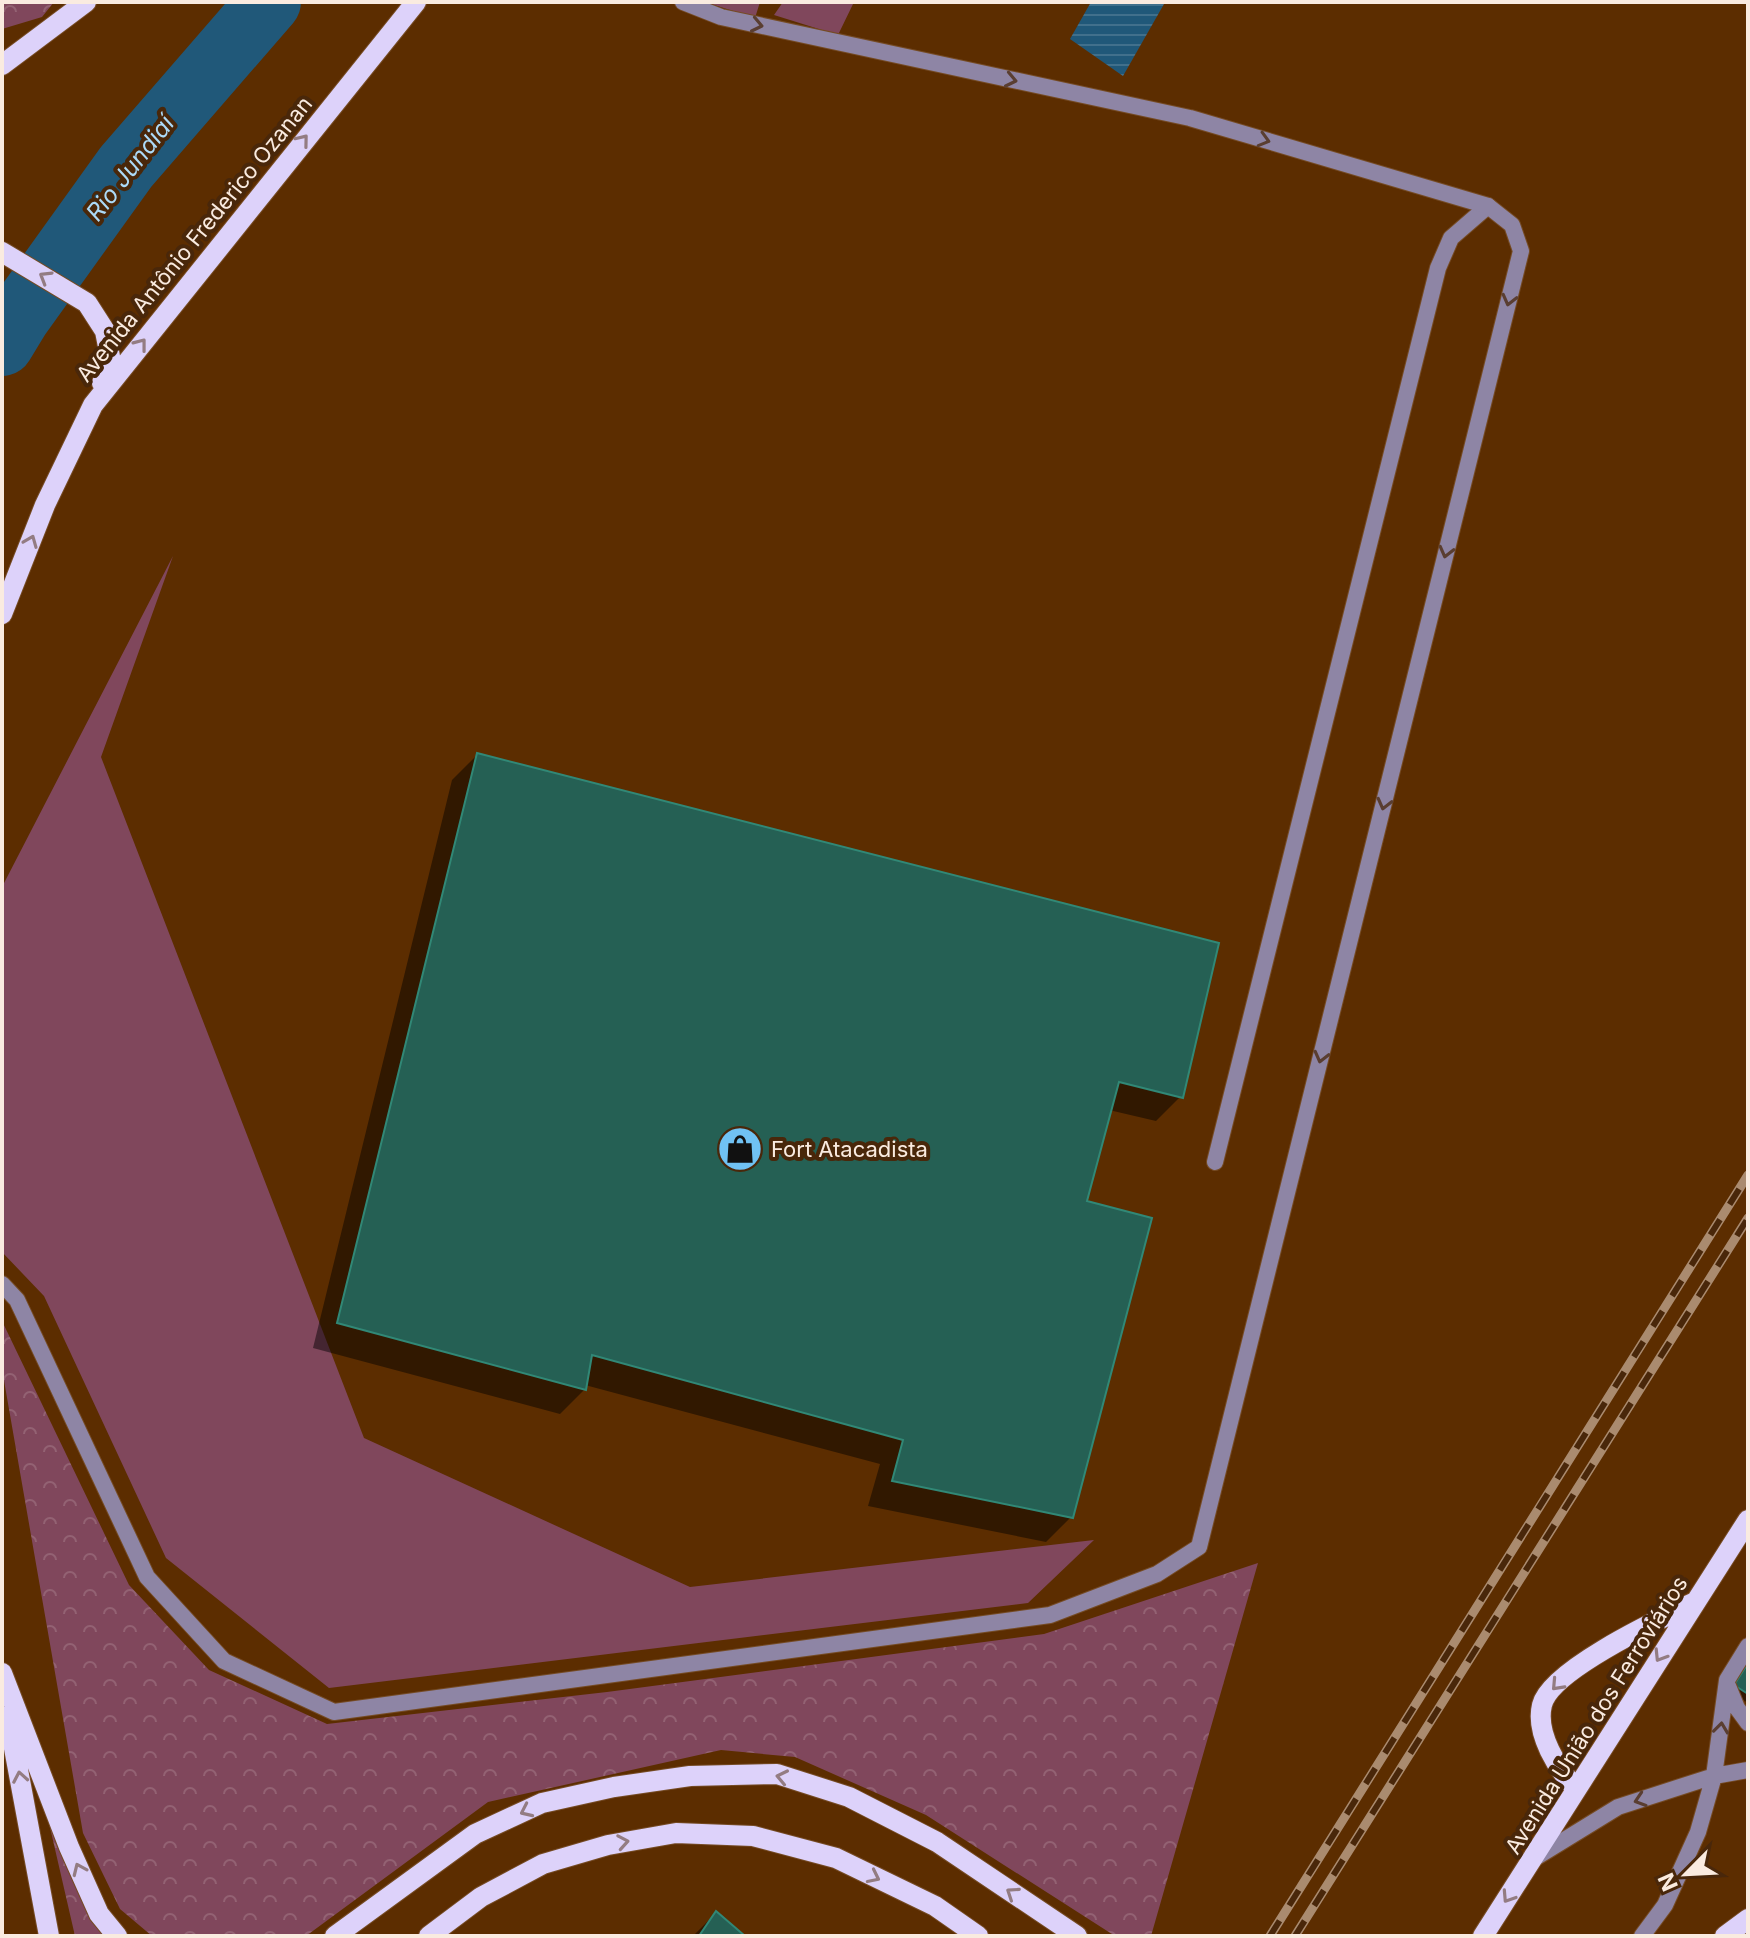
<svg xmlns="http://www.w3.org/2000/svg" width="1750" height="1938" font-family="Inter,sans-serif">
  <style>
    .forest { fill: url(#forest-crowns) }
    .park { fill: #80475c }
    .water { fill: url(#water-rules) }
    .shadow { fill: #0007 }
    .lines { fill: none; stroke-linecap: round; stroke-linejoin: round }
    .river { stroke: #205879; stroke-width: 64 }
    .building { fill: #256054; stroke: #318876; stroke-width: 2 }
    .service-casing { stroke: #754b24; stroke-width: 18 }
    .minor-casing { stroke: #754b24; stroke-width: 18 }
    .primary-casing { stroke: #754b24; stroke-width: 22 }
    .service { stroke: #8e85a5; stroke-width: 16 }
    .minor { stroke: #8e85a5; stroke-width: 16 }
    .primary { stroke: #ddd2fa; stroke-width: 20 }
    .rail-casing { stroke: #aa8b6f; stroke-width: 9 }
    .rail { stroke: #49270a; stroke-width: 6; stroke-dasharray: 18; stroke-linecap: butt }
    .oneway { stroke: #5a3e31 }
    .oneway2 { stroke: #937c82 }
    .labels { text-anchor: middle; dominant-baseline: central; stroke-width: 8; stroke-linejoin: round; paint-order: stroke }
    .street-label { font-size: 22px; fill: #faebe0; stroke: #49270a }
    .poi-label { font-size: 22px; fill: #faebe0; stroke: #49270a; text-anchor: start }
    .water-label { font-size: 24px; font-style: italic; fill: #acdaf8; stroke: #49270a }
  </style>
  <defs>
    <pattern id="forest-crowns" width="20" height="18" patternUnits="userSpaceOnUse" patternTransform="scale(2)"><rect width="20" height="18" fill="#80475c"/><path d="M2 6a3 3 0 1 1 6 0M12 15a3 3 0 1 1 6 0" fill="none" stroke="#936273"/></pattern>
    <pattern id="water-rules" width="6" height="5" patternUnits="userSpaceOnUse" patternTransform="scale(2)"><rect width="6" height="5" fill="#205879"/><path d="M0 2.5h6" fill="none" stroke="#41708c"/></pattern>
  </defs>
  <rect width="100%" height="100%" fill="#5c2d00"/>
  <!-- forest -->
  <path class="forest" d="M2,2H54L42,17L2,29Z
    M2,1321L129,1585L209,1670L327,1724L607,1692L1044,1634L1258,1563L1151,1936H1115L926,1815L795,1757L721,1750L488,1802L306,1936H152L120,1909L83,1833L2,1369Z
    M49,1823L108,1936H75Z"/>
  <!-- park -->
  <path class="park" d="M705,2H760L755,18Z
    M783,2H854L838,35L774,15Z
    M173,556L101,757L364,1438L690,1587L1094,1540L1028,1603L329,1688L166,1558L44,1296L2,1252V887Z"/>
  <!-- water -->
  <path class="water" d="M1091,2H1161L1164,4L1123,76L1070,39Z"/>
  <!-- shadow -->
  <path class="shadow" d="M477,755L1181,1096L1156,1121L1109,1110L1084,1202L1071,1517L1046,1542L868,1506L880,1464L585,1385V1389L560,1414L313,1348L452,780Z
    M1748,1663V1703L1730,1691Z
    M716,1913L742,1936H693Z"/>
  <g class="lines">
    <!-- river -->
    <path class="river" d="M2,344L19,316L126,167L269,2"/>
  </g>
  <!-- building -->
  <path class="building" d="M477,753L1219,943L1183,1098L1119,1082L1087,1201L1152,1218L1073,1518L892,1481L903,1440L592,1355L586,1390L337,1323Z
    M1748,1663V1694L1734,1685Z
    M716,1911L745,1936H699Z"/>
  <g class="lines">
    <!-- service casing -->
    <g class="service-casing">
      <path id="service" d="M1215,1162L1438,268L1451,238L1488,206
        M1728,1686L1737,1708L1748,1723
        M1535,1858L1618,1807L1714,1776L1748,1770
        M1642,1936L1665,1905L1698,1832L1714,1776L1727,1680L1748,1646"/>
    </g>
    <!-- minor casing -->
    <g class="minor-casing">
      <path id="minor" d="M2,1284L17,1300L147,1577L224,1661L334,1712L1050,1615L1157,1574L1199,1547L1521,251L1512,225L1488,206L1190,118L721,17L683,2"/>
    </g>
    <!-- primary casing -->
    <g class="primary-casing">
      <path id="primary" d="M2,65L86,2
        M2,252L87,303L105,331L111,362L102,383
        M2,614L45,505L93,405L416,2
        M2,1673L69,1847L99,1914L117,1936
        M8,1716L49,1936
        M1576,1789C1558,1769 1535,1734 1542,1705C1550,1670 1662,1618 1695,1602
        M335,1936L475,1834L542,1803L614,1787L690,1776L777,1774L849,1797L937,1842L1077,1936
        M429,1936L481,1897L543,1864L608,1845L676,1833L753,1836L836,1858L935,1906L978,1936
        M1483,1936L1748,1520
        M1725,1936L1748,1919"/>
    </g>
    <!-- service -->
    <use href="#service" class="service"/>
    <!-- minor -->
    <use href="#minor" class="minor"/>
    <!-- primary -->
    <use href="#primary" class="primary"/>
    <!-- rail casing -->
    <g class="rail-casing">
      <path id="rail" d="M1270,1936L1748,1175
        M1295,1936L1748,1218"/>
    </g>
    <!-- rail -->
    <use href="#rail" class="rail"/>
  </g>
  <!-- one-way arrows -->
  <defs><path id="oneway-chevron" d="M-2-3.5L2.5 0L-2 3.5" fill="none" stroke-width="1.6" stroke-linecap="round" stroke-linejoin="round" transform="scale(2)"/></defs>
  <g class="oneway">
    <use href="#oneway-chevron" transform="translate(757 25) rotate(12)"/>
    <use href="#oneway-chevron" transform="translate(1011 80) rotate(12)"/>
    <use href="#oneway-chevron" transform="translate(1264 140) rotate(16)"/>
    <use href="#oneway-chevron" transform="translate(1509 300) rotate(104)"/>
    <use href="#oneway-chevron" transform="translate(1446 552) rotate(104)"/>
    <use href="#oneway-chevron" transform="translate(1384 804) rotate(104)"/>
    <use href="#oneway-chevron" transform="translate(1321 1057) rotate(104)"/>
    <use href="#oneway-chevron" transform="translate(1721 1728) rotate(-83)"/>
    <use href="#oneway-chevron" transform="translate(1640 1800) rotate(162)"/>
  </g>
  <g class="oneway2">
    <use href="#oneway-chevron" transform="translate(303 140) rotate(-51)"/>
    <use href="#oneway-chevron" transform="translate(45 277) rotate(-149)"/>
    <use href="#oneway-chevron" transform="translate(141 344) rotate(-52)"/>
    <use href="#oneway-chevron" transform="translate(31 541) rotate(-68)"/>
    <use href="#oneway-chevron" transform="translate(1660 1656) rotate(122)"/>
    <use href="#oneway-chevron" transform="translate(1557 1685) rotate(133)"/>
    <use href="#oneway-chevron" transform="translate(20 1777) rotate(-100)"/>
    <use href="#oneway-chevron" transform="translate(782 1777) rotate(-168)"/>
    <use href="#oneway-chevron" transform="translate(526 1811) rotate(155)"/>
    <use href="#oneway-chevron" transform="translate(623 1842) rotate(-10)"/>
    <use href="#oneway-chevron" transform="translate(79 1869) rotate(-114)"/>
    <use href="#oneway-chevron" transform="translate(874 1877) rotate(26)"/>
    <use href="#oneway-chevron" transform="translate(1012 1893) rotate(-146)"/>
    <use href="#oneway-chevron" transform="translate(1508 1897) rotate(123)"/>
  </g>
  <!-- icons -->
  <defs>
    <g id="shop-disc" transform="scale(2.3)"><circle r="9.5" fill="#70c2f4" stroke="#49270a"/><path d="M-5-2.5h2.3a2.7 3.5 0 0 1 5.4 0H5L5.5 6h-11ZM-1.5-2.5h3a1.5 2.3 0 0 0-3 0Z" fill="#111"/></g>
  </defs>
  <g fill-rule="evenodd">
    <use href="#shop-disc" x="740" y="1149"/>
  </g>
  <g class="labels">
    <!-- street labels -->
    <g class="street-label">
      <text transform="translate(194 239) rotate(-51)">Avenida Antônio Frederico Ozanan</text>
      <text transform="translate(1596 1715) rotate(-58)">Avenida União dos Ferroviários</text>
    </g>
    <!-- poi labels -->
    <g class="poi-label">
      <text x="771" y="1149">Fort Atacadista</text>
    </g>
    <!-- water labels -->
    <g class="water-label">
      <text transform="translate(130 168) rotate(-52)">Rio Jundiaí</text>
    </g>
  </g>
  <!-- border -->
  <rect width="1750" height="1938" fill="none" stroke="#faebe0" stroke-width="8"/>
  <!-- north arrow -->
  <g transform="translate(1686 1874) rotate(246)" stroke="#49270a" stroke-width="6" paint-order="stroke">
  <path d="M0-6L14 30L0 20L-14 30Z" fill="#faebe0"/>
  <text y="-12" font-size="22" font-weight="bold" text-anchor="middle" fill="#faebe0">N</text>
  </g>
</svg>
